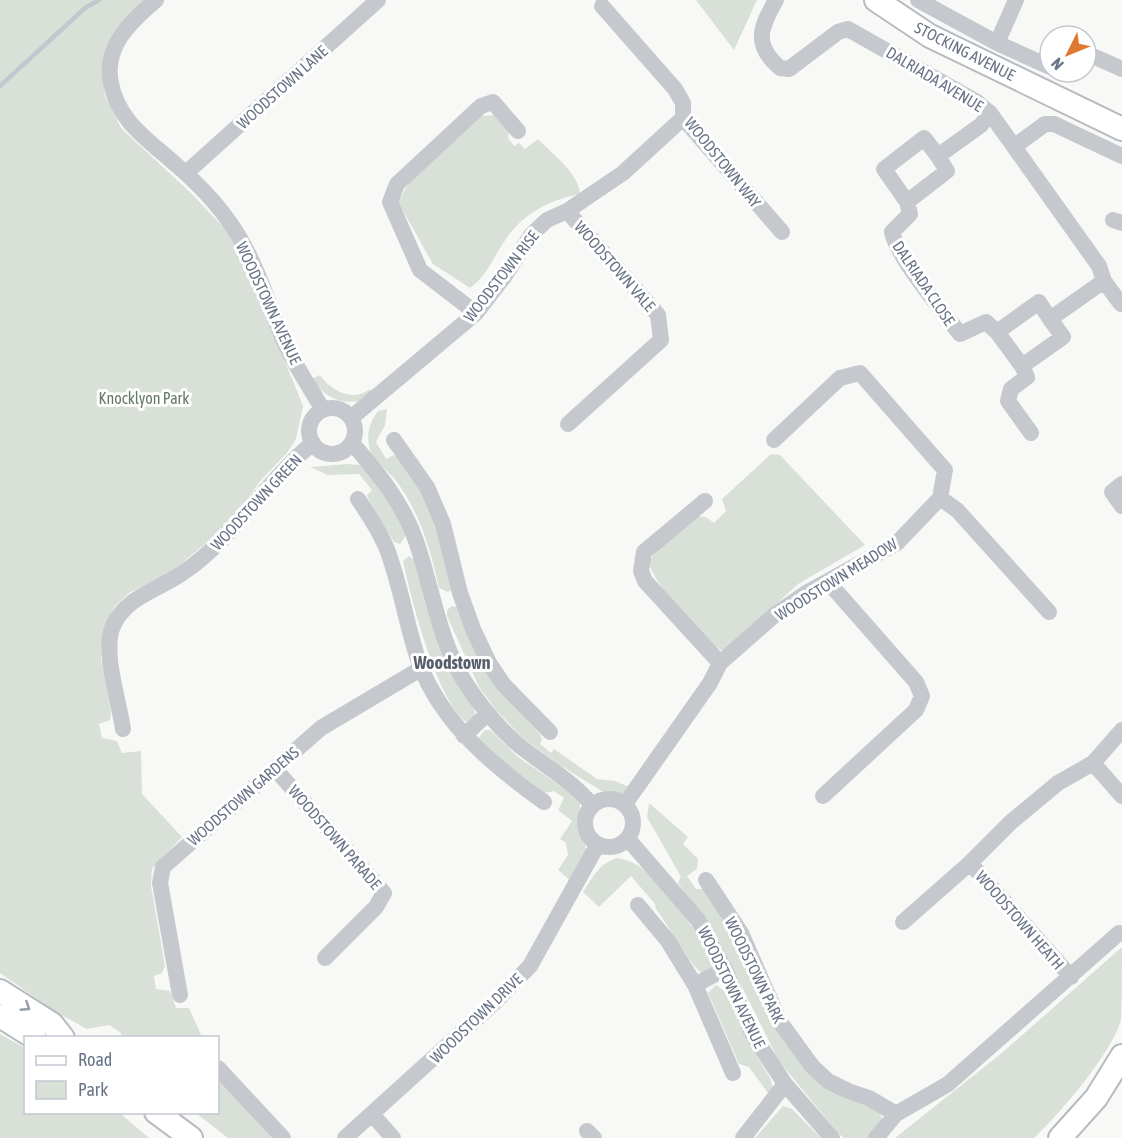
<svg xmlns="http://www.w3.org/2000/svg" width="1122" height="1138" font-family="'Asap Condensed',sans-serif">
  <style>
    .green { fill: #d9e0d8 }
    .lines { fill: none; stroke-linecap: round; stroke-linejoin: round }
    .stream { stroke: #c1c8ce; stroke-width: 4.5 }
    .secondary-casing { stroke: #b7bbc1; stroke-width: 26 }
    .street { stroke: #c5c8cc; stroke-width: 16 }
    .secondary { stroke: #fff; stroke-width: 22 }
    .oneway { stroke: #969eab }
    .labels { text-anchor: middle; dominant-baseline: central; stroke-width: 6; stroke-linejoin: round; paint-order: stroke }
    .street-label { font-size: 16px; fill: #697487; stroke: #fff }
    .park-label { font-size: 16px; fill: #647964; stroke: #fff }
    .neighbourhood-label { font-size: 18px; font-weight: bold; fill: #575f6c; stroke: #fff }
  </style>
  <rect width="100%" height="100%" fill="#f8f9f7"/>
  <!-- green -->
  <path class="green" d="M0,0H147L103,77L105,96L121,128L192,194L225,229L245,262L303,406L296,439L287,453L261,480L234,519L173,571L129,593L115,606L106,623L101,659L111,712L110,720L99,724L102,738L117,741L122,753L141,751L142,794L182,837L152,869L151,886L165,966L162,973L154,976L156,989L170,991L176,1008H189L202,1037H122L121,1033L109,1025L87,1029L56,1012L0,973Z
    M696,0H757L734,50Z
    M494,115L509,132L508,138L514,146L519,143L525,149L538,139C552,154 579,173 580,194C549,200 524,213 506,239C493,257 488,275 470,288L433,264L398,202L410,181L482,116Z
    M320,375C330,390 353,403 370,389L375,396C350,407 328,403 312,379Z
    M387,409L385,425L376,442L386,459L394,455L398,457L422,492L440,530L452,590L448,592L439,588C431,551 420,513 397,482C389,471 375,463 370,450C366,436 369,423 378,411Z
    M771,454L780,455L865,545L798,584L726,650H721C707,643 646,576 650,562C653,549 685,526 696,516L706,517L714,523L726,511L722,499Z
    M347,464L360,465L365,470L391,504L406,535L400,544L394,542L369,500L367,495L372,490L359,474L328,475L310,467Z
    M409,556L415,560L475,712L474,718L467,722C438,705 410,595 403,561Z
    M452,606L458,607L495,684L540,734L542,740L540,744L551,753L554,749L597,779L615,781L632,788L619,795L605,793L558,764L522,737L496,710L479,687L447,616V610Z
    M485,730H490L518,757L571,793L580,803V824L586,849L572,882L558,870L568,855L566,843L560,839L572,821L558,810L564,798L554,791L545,793L480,744L479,737Z
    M649,803L688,837L683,844L698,859L697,869L687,876L696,889H707L824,1086L846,1099L865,1104L881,1115L882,1121L868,1138H844L838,1133L779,1061L714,931L678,883L681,877L647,817Z
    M618,858C626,860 633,862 640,867C657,880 717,949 711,970L703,974C692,968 666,922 656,909L655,904L631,876L599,907L583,892C593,877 599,863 618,858Z
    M1122,947C1122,964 1122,1006 1121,1020C1110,1056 1061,1112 1034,1138H895L1003,1052Z
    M716,985L726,992L740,1026L770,1078L773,1088L771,1097L749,1067L739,1064L708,993Z
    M0,1034L25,1048L26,1112L120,1113L149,1138H0Z
    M218,1077L272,1138H228L196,1113L218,1112Z
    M783,1106L792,1109L821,1138H755Z"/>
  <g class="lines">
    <!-- stream -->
    <path class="stream" d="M0,86L85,8L99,0"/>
    <!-- secondary casing -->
    <g class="secondary-casing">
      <path id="secondary" d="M876,0L930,36L1122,129
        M0,991L52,1024L63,1038
        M0,1016L35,1038
        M156,1112L191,1138
        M1060,1138L1096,1098L1122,1056"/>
    </g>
    <!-- street -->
    <path class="street" d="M156,0C131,21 103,47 111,83C118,121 147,139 174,163C194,180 215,201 230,223C255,258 267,300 283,339C293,363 310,387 323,410
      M776,0C760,28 753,45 780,68L789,69L838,32L848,29L977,102L990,113L1099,266L1104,281L1121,304
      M918,0L997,43L1050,67
      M602,6L675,89L683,103V118L782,232
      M997,43L1016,0
      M1086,53L1122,69
      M1015,146L1045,124H1054L1122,156
      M938,156L924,138L884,169L907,202L947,171L938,156L981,125L990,113
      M186,173L378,0
      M907,202L910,214L892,232C898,259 942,310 960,334L986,322L997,332
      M567,211L658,315L661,340L568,424
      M1113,220L1122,223
      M476,313L420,270L390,202L397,184L481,106L493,102L518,131
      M1050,319L1039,302L997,332L1022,366L1063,337L1050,319L1104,281
      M1022,366L1027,377L1011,389L1008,401L1031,433
      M309 431a23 23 0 1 1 46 0a23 23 0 1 1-46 0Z
      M351,418L476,313L504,277L531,235L547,220L567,211L623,173L683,118
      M394,440L427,487L443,524L460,593L473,629L489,663L503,684L550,732
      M774,440L840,378L860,373L945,470L940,498L957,510L1049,612
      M352,443C378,473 403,503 416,541C432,587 438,636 463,679C478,703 494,723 515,742C541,764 571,779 592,805
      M1122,484L1112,492L1122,506
      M358,499C369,515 383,536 389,555C402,591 407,629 420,665C443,725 494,766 544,802
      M705,501L644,552L641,571L645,581L720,663
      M123,729C119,701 102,651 113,626C126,596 159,590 184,572C235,537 265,482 313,443
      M464,736L487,714
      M1093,763L1122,796
      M276,770L384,893L376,907L325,958
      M823,796L916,710L922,696L916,682L829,583
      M585 823a24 24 0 1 1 48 0a24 24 0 1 1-48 0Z
      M625,804L710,683L720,663L777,613L806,593L897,543L940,498
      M628,839L698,920L725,969L752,1033L785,1084L832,1138
      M970,863L1071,977
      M706,880L741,933L780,1022L812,1066L828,1081L848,1091L869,1098L896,1114
      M638,905L668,941L695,985L733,1073
      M903,922L970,863L1011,822L1058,783L1093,763L1122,730
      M695,985L725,969
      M180,995L160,883L163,867L321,728L422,668
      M218,1068L283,1138
      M372,1114L393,1138
      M587,1131L594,1138
      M345,1138L495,1002L530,966L598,844
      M743,1138L785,1084
      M876,1138L896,1114L948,1084L1119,933"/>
    <!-- secondary -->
    <use href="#secondary" class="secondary"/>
  </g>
  <!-- one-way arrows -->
  <defs><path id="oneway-chevron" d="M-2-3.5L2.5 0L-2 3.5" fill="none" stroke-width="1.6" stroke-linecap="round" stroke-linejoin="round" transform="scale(1.5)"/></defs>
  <use class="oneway" href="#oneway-chevron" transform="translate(26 1007) rotate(33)"/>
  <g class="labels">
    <!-- street labels -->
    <g class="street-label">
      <text transform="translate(965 51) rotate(27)">STOCKING AVENUE</text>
      <text transform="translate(935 79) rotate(31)">DALRIADA AVENUE</text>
      <text transform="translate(282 87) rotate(-42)">WOODSTOWN LANE</text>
      <text transform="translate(723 162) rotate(51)">WOODSTOWN WAY</text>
      <text transform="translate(615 266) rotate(49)">WOODSTOWN VALE</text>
      <text transform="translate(501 276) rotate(-52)">WOODSTOWN RISE</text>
      <text transform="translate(924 283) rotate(56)">DALRIADA CLOSE</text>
      <text transform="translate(269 303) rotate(65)">WOODSTOWN AVENUE</text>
      <text transform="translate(256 502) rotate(-47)">WOODSTOWN GREEN</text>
      <text transform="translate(836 579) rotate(-32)">WOODSTOWN MEADOW</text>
      <text transform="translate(243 796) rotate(-41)">WOODSTOWN GARDENS</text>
      <text transform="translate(335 837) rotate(49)">WOODSTOWN PARADE</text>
      <text transform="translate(1020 920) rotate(49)">WOODSTOWN HEATH</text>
      <text transform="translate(755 970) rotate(64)">WOODSTOWN PARK</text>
      <text transform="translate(732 987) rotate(64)">WOODSTOWN AVENUE</text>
      <text transform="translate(476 1018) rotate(-44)">WOODSTOWN DRIVE</text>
    </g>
    <!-- park labels -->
    <g class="park-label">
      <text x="144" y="398">Knocklyon Park</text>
    </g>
    <!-- neighbourhood labels -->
    <g class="neighbourhood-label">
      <text x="452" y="662">Woodstown</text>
    </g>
  </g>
  <!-- legend -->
  <rect x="24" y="1036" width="195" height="78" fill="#ffffff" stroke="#c3c7cf" stroke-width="1.5"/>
  <rect x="36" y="1056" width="30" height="9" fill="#ffffff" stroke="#c3c7cf" stroke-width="1.5"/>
  <text x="78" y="1066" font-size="18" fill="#697487">Road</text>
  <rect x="36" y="1081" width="30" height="18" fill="#d9e0d8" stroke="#c3c7cf" stroke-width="1.5"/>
  <text x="78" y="1096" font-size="18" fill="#697487">Park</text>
  <!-- north arrow -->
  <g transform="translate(1068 54) rotate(227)"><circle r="28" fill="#ffffff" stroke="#c3c7cf" stroke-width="1.5"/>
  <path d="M0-4.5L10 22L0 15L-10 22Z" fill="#df7831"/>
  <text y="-9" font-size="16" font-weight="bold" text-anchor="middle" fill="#697487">N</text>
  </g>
</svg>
